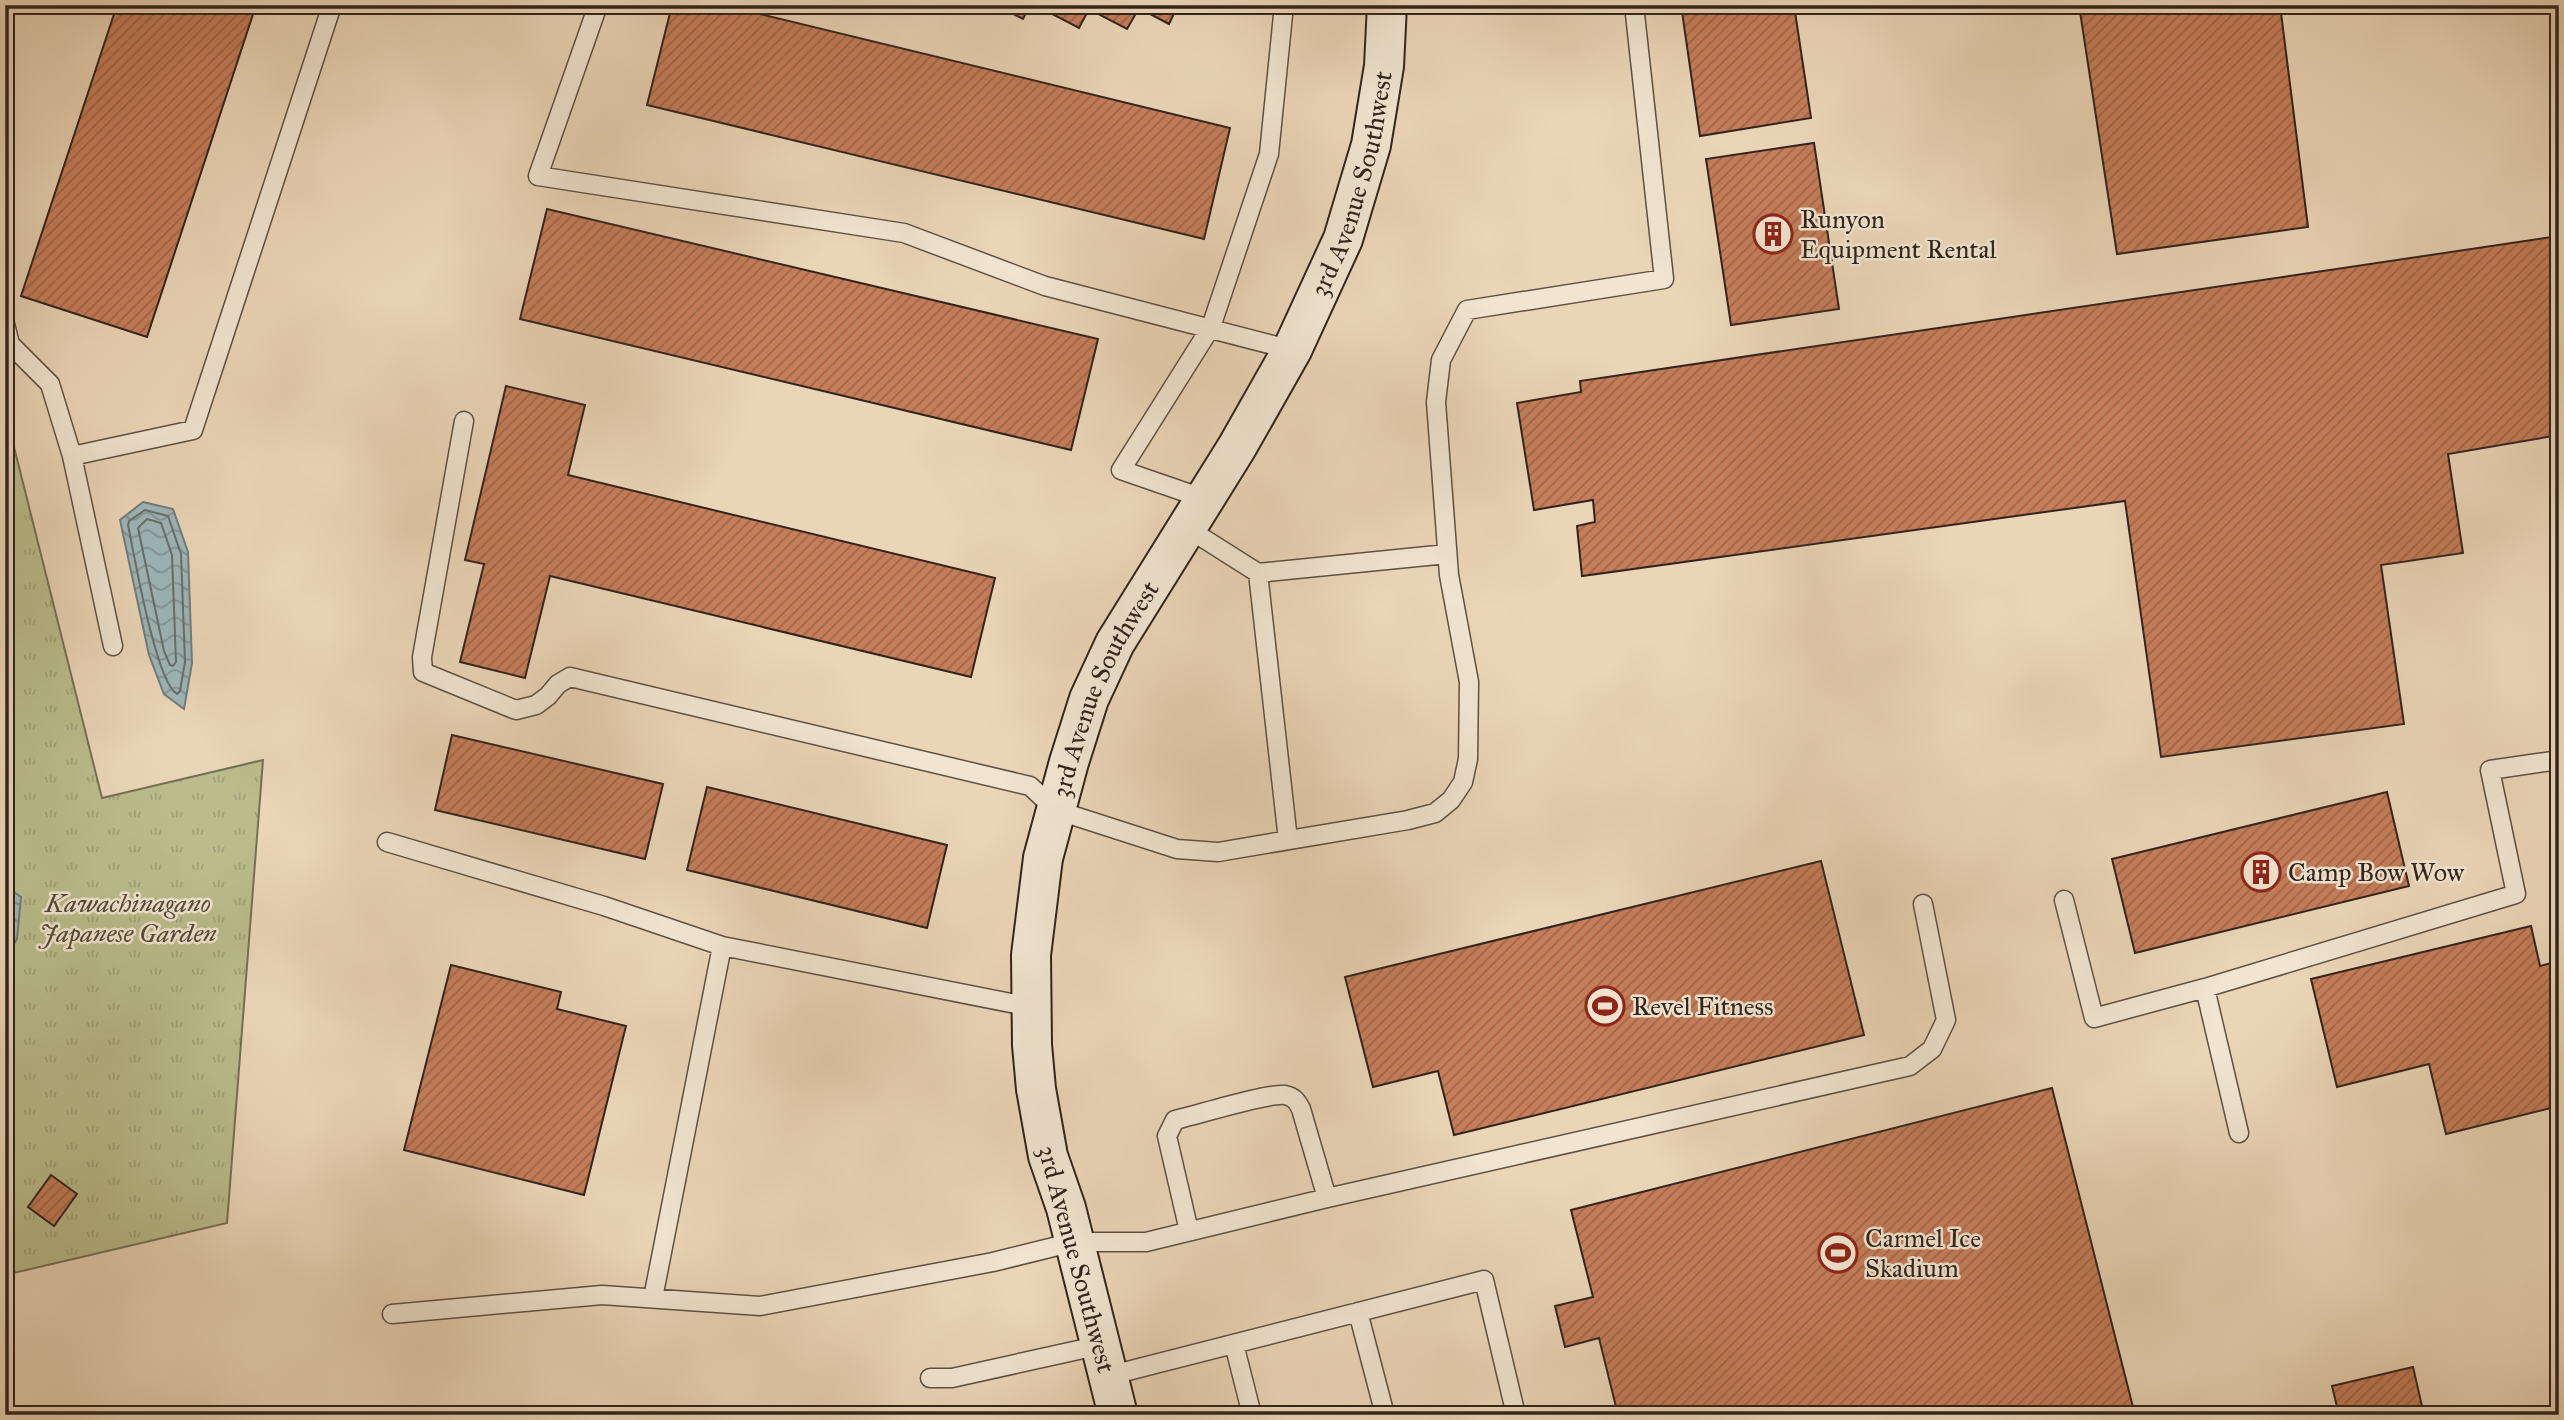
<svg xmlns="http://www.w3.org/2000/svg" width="2564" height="1420" font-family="'IM FELL Great Primer',serif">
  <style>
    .grass { fill: url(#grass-tufts); stroke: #767054; stroke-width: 2 }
    .water { fill: url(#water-waves); stroke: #727c7b; stroke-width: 2 }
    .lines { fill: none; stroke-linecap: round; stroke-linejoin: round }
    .shore { stroke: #676d6b; stroke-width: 2 }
    .building { fill: url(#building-hatch); stroke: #31241d; stroke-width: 2 }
    .lane-casing { stroke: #5f5044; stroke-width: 21 }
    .secondary-casing { stroke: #31241d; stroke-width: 42 }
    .lane { stroke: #f1e4d0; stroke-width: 18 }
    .secondary { stroke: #f1e4d0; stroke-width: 38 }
    .labels { text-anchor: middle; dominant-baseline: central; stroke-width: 5; stroke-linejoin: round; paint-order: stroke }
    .street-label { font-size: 26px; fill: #31241d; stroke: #f1e4d0 }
    .poi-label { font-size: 26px; fill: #31241d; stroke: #f1e4d0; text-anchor: start }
    .park-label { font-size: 26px; font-style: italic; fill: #534a39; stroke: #f1e4d0 }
  </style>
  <defs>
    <pattern id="grass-tufts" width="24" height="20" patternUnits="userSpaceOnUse" patternTransform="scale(1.75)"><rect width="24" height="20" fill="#babc8c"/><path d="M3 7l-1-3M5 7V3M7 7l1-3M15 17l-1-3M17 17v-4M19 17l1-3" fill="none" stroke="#a0a178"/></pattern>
    <pattern id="water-waves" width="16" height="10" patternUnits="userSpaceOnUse" patternTransform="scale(1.75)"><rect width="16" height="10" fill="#9db6b9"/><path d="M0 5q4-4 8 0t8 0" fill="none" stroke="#819496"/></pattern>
    <pattern id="building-hatch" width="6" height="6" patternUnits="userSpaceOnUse" patternTransform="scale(1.75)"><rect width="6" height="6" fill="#c57d5a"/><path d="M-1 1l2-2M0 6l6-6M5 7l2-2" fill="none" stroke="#a1664a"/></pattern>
  </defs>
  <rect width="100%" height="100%" fill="#ead5b7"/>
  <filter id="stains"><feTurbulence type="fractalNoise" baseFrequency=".00286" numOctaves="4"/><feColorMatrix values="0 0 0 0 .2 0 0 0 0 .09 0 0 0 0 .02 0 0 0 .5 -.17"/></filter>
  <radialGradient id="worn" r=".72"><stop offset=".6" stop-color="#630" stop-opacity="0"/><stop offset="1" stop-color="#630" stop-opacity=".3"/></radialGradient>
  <!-- grass -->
  <path class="grass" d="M5,411L102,798L263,760L227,1223L5,1275Z"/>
  <!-- water -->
  <path class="water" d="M143,502L173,509L188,552L192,663L184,709L164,694L149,655L120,520Z
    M5,886L21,897L17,939L5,959Z"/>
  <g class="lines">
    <!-- shore -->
    <path class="shore" d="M145,510L168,516L181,554L185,662L180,691L177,694C156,683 134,554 128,525L129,521Z
      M147,519L161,523L172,555L176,662L173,666L170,665L164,651L138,528Z"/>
  </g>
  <!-- building -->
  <path class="building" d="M117,5H256L147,337L21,296Z
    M672,5H723L1230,128L1204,239L647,105Z
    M996,5H1030L1023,19Z
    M1035,5H1178L1169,24L1139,8L1127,29L1089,9L1079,28Z
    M1681,5H1794L1811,118L1700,136Z
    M2079,5H2280L2308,227L2117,254Z
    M1814,143L1839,309L1731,325L1706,159Z
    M547,209L1098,339L1071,450L520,319Z
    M2559,236V435L2448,454L2463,553L2381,565L2404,724L2161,757L2125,501L1582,576L1577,526L1595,522L1593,500L1534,510L1517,403L1581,392L1580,381Z
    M506,386L585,405L568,475L995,578L971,677L550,576L525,678L460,662L484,564L465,560Z
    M452,735L663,784L645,859L435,810Z
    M707,787L947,845L927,928L687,870Z
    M2387,792L2409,886L2135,953L2112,859Z
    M1821,861L1864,1035L1454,1135L1438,1071L1373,1087L1345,977Z
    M2531,926L2540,966L2559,961V1106L2446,1134L2429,1064L2337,1087L2311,979Z
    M451,965L561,992L557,1009L626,1026L584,1195L404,1150Z
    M2052,1088L2135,1415H1716V1412L1703,1415H1618L1599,1338L1565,1347L1555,1306L1593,1297L1571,1210Z
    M51,1175L77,1194L54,1226L28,1207Z
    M2413,1367L2424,1415H2339L2332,1386Z"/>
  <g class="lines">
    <!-- lane casing -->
    <g class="lane-casing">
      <path id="lane" d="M598,5L538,176L904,233L1045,286L1292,350
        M5,324L10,344L50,384L72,456
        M464,421L422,657L423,672L516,710L536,705L548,696L558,684L570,677L1030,786L1056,810L1177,849L1218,852L1408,820L1435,813L1451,800L1463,782L1468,759L1469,682L1449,575L1436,402L1441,360L1467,310L1664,279L1634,5
        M1205,499L1121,470L1211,327L1269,154L1284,5
        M1187,528L1258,573
        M113,646L72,456L193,430L332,5
        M1288,840L1258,573L1447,554
        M387,842L604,906L722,946
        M2064,900L2094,1018L2205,988
        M2239,1133L2205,988L2516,894L2490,770L2559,760
        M1189,1231L1167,1136L1175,1120C1197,1115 1267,1093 1285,1095C1294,1097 1297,1101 1301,1109L1327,1198
        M653,1298L722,946L1031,1007
        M1358,1312L1385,1415
        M392,1314L602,1295L760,1306L993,1262L1074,1242H1146L1327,1198L1910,1066L1932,1049L1946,1020L1923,904
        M1234,1344L1252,1415
        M1108,1376L1484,1280L1516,1415
        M930,1378H952L1101,1345"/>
    </g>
    <!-- secondary casing -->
    <g class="secondary-casing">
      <g id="secondary">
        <path id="s1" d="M1118,1415L1066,1208L1048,1156L1036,1089L1032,1045L1031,955L1043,858L1069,762L1089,699L1115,643L1237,447L1292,350L1343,239L1371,145L1384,66L1387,5"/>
      </g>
    </g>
    <!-- lane -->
    <use href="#lane" class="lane"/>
    <!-- secondary -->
    <use href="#secondary" class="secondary"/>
  </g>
  <!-- icons -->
  <defs>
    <g id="building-ring" transform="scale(2.0125)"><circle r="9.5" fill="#f1e4d0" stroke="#8f2418" stroke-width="1.5"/><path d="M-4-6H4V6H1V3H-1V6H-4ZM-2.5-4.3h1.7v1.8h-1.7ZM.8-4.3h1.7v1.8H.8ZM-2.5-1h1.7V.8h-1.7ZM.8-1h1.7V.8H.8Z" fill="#8f2418"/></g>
    <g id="stadium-ring" transform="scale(2.0125)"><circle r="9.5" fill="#f1e4d0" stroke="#8f2418" stroke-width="1.5"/><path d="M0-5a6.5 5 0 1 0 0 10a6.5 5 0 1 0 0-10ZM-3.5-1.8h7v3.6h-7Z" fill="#8f2418"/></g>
  </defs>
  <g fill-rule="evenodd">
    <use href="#building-ring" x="1773" y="234"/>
    <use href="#building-ring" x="2261" y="872"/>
    <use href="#stadium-ring" x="1605" y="1006"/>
    <use href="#stadium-ring" x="1838" y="1253"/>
  </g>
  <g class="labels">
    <!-- street labels -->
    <g class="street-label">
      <text stroke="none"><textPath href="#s1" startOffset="1316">3rd Avenue Southwest</textPath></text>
      <text stroke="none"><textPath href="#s1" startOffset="749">3rd Avenue Southwest</textPath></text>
      <text transform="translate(1077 1259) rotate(75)">3rd Avenue Southwest</text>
    </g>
    <!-- poi labels -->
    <g class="poi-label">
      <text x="1800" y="219">Runyon<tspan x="1800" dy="30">Equipment Rental</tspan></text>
      <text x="2288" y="872">Camp Bow Wow</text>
      <text x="1632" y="1006">Revel Fitness</text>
      <text x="1865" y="1238">Carmel Ice<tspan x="1865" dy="30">Skadium</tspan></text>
    </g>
    <!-- park labels -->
    <g class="park-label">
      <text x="128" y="903">Kawachinagano<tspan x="128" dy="30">Japanese Garden</tspan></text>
    </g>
  </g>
  <!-- margin -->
  <rect width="2564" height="1420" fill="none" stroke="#ead5b7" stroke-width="28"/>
  <rect x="7" y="7" width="2550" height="1406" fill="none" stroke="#31241d" stroke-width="3.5"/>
  <rect x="14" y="14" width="2536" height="1392" fill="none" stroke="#31241d" stroke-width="2"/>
  <rect width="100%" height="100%" filter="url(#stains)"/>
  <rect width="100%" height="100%" fill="url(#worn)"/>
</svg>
